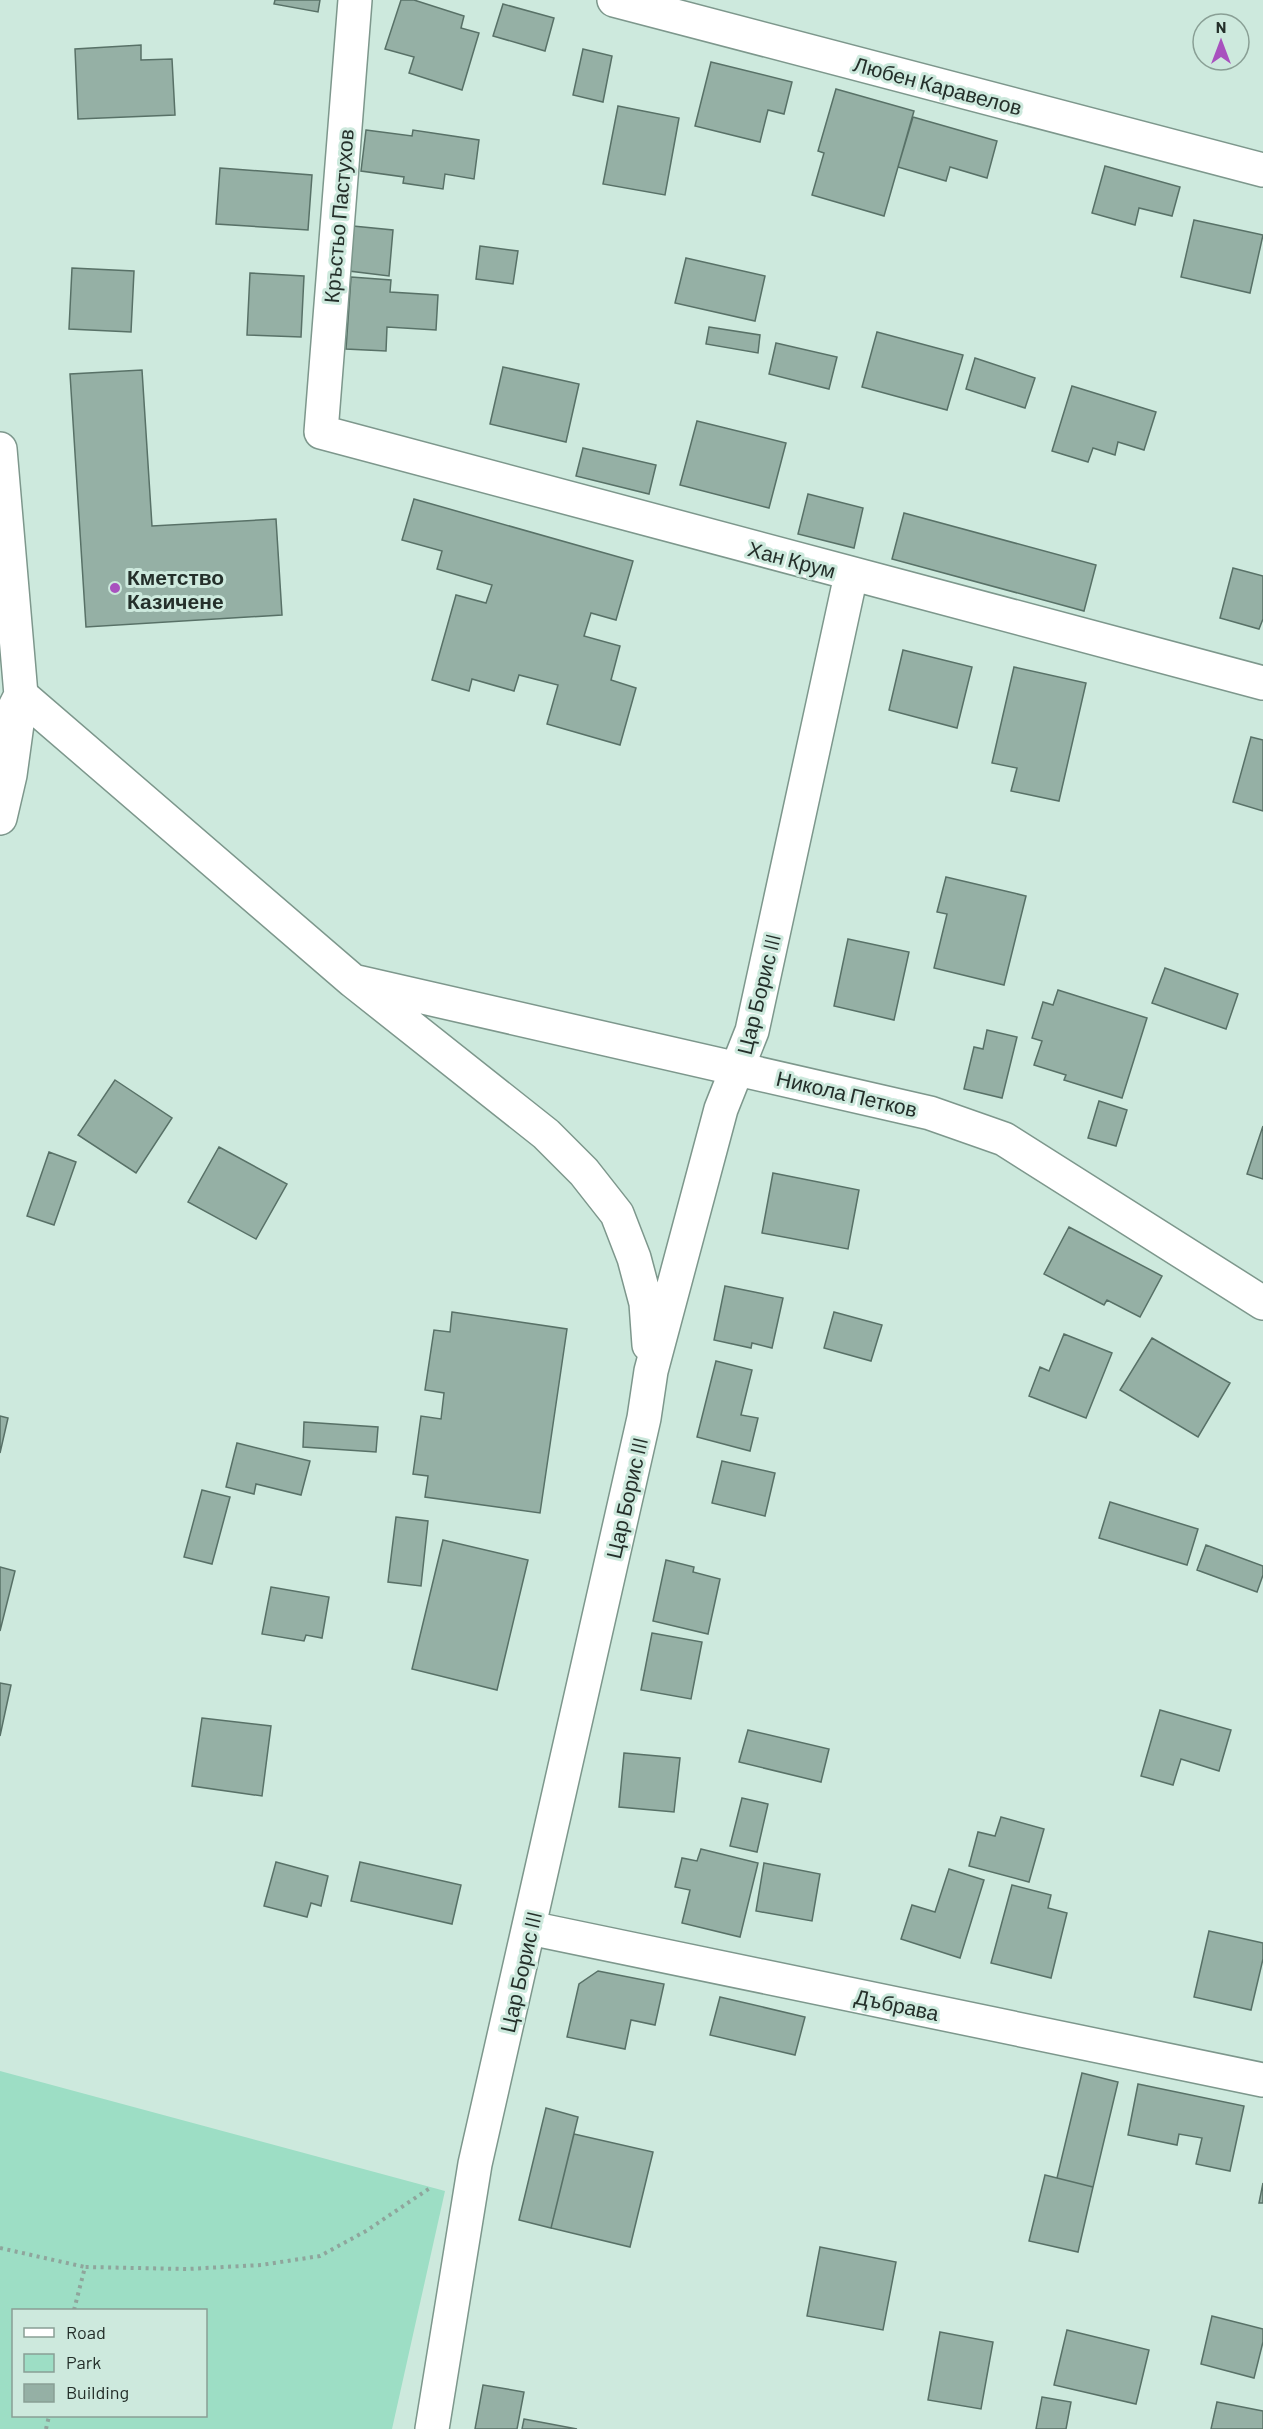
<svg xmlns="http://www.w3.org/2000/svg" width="1263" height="2429" font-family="Barlow,sans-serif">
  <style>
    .green { fill: #9ddec5; fill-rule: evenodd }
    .building { fill: #95b0a5; stroke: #587167; stroke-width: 1.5 }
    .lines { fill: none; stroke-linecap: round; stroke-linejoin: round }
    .minor-casing { stroke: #7d978c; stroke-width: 36 }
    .tertiary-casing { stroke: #7d978c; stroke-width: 36 }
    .path { stroke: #8fa59c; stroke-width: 4; stroke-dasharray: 3 4.5; stroke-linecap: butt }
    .minor { stroke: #fff; stroke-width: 33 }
    .tertiary { stroke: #fff; stroke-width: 33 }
    .poi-dot { fill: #a851be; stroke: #cde9dd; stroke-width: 2 }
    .labels { text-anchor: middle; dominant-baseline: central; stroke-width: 6; stroke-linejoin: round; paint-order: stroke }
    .street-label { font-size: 21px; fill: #242f2a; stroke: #cde9dd }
    .poi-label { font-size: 21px; font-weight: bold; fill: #242f2a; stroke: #cde9dd; text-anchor: start }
  </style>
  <rect width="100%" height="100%" fill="#cde9dd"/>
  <!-- green -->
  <path class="green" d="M0,2071L445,2191L392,2429H0ZM14,2310H206V2416H14Z"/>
  <!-- building -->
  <path class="building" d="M275,0H320L318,12L274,4Z
    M401,0H414L464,16L461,28L479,33L462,90L409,73L414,57L385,49Z
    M503,4L554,18L545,51L493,36Z
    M141,45V60L172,59L175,115L78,119L75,49Z
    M583,49L612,56L603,102L573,95Z
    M711,62L792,82L784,114L768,110L760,142L695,126Z
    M836,89L914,111L884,216L812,195L824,153L818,151Z
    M618,106L679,118L665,195L603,184Z
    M913,117L997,141L987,178L950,167L946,181L898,167Z
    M366,130L412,136L413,130L479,140L474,179L445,174L443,189L403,183L404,177L361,171Z
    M1105,166L1180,187L1172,216L1139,208L1135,225L1092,213Z
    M220,168L312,175L308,230L216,224Z
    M1194,220L1263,235L1250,293L1181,277Z
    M353,226L393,230L389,276L349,271Z
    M480,246L518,251L513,284L476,279Z
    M686,258L765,276L755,321L675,303Z
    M72,268L134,271L131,332L69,329Z
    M250,273L304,276L301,337L247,335Z
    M351,277L391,280L390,292L438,295L436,330L387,327L386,351L346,349Z
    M709,327L760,335L758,353L706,344Z
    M877,332L963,355L947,410L862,387Z
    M776,343L837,357L829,389L769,374Z
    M975,358L1035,378L1025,408L966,389Z
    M503,367L579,384L566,442L490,424Z
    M142,370L152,526L276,519L282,615L86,627L70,374Z
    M1072,386L1156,412L1144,450L1118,442L1115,455L1093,448L1088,462L1052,451Z
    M697,421L786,443L769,508L680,485Z
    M583,448L656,465L649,494L576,476Z
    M808,494L863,508L854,548L798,534Z
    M414,499L633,561L616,620L591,613L584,636L620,646L611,680L636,688L620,745L547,724L558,685L519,675L514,691L472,679L469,691L432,680L456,595L486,603L492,585L437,569L442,551L402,540Z
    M904,513L1096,565L1084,611L892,559Z
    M1233,568L1263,576V619L1259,629L1220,618Z
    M903,650L972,667L957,728L889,710Z
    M1014,667L1086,683L1059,801L1011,791L1017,768L992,763Z
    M1251,737L1263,740V811L1233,802Z
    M946,877L1026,896L1004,985L934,968L947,914L937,912Z
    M848,939L909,952L894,1020L834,1006Z
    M1165,968L1238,994L1226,1029L1152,1003Z
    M1058,990L1147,1018L1122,1098L1064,1080L1066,1075L1034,1065L1042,1041L1032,1038L1043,1002L1053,1005Z
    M987,1030L1017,1037L1002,1098L964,1089L974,1047L983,1049Z
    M115,1080L172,1118L136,1173L78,1135Z
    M1099,1101L1127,1110L1116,1146L1088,1138Z
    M1263,1126V1179L1247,1174Z
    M219,1147L287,1184L256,1239L188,1202Z
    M49,1152L76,1162L54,1225L27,1216Z
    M773,1173L859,1190L848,1249L762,1233Z
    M1069,1227L1162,1276L1140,1317L1107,1300L1104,1305L1044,1274Z
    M725,1286L783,1298L772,1348L752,1343L751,1348L714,1340Z
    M452,1312L567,1329L540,1513L425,1497L428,1476L413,1474L421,1416L441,1419L444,1393L425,1390L434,1330L450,1332Z
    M834,1312L882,1325L871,1361L824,1348Z
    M1064,1334L1112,1353L1086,1418L1029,1396L1040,1367L1049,1371Z
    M1152,1338L1230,1383L1198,1437L1120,1390Z
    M716,1361L752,1370L741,1415L758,1418L750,1451L697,1437Z
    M0,1416L8,1418L0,1453Z
    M304,1422L378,1427L376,1452L303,1447Z
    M237,1443L310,1461L301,1495L256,1484L254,1494L226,1487Z
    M722,1461L775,1473L765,1516L712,1503Z
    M202,1490L230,1497L212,1564L184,1557Z
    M1110,1502L1198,1529L1187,1565L1099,1538Z
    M396,1517L428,1521L421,1586L388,1582Z
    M443,1540L528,1560L497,1690L412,1669Z
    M1206,1545L1263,1566V1575L1257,1592L1197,1570Z
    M666,1560L694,1567L693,1572L720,1579L708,1634L653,1621Z
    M0,1567L15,1571L0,1631Z
    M271,1587L329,1597L322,1638L306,1635L304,1641L262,1634Z
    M652,1633L702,1642L691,1699L641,1690Z
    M0,1683L11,1685L0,1736Z
    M1160,1710L1231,1730L1219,1771L1181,1759L1173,1785L1141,1776Z
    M202,1718L271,1726L262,1796L192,1786Z
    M748,1730L829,1749L821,1782L739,1762Z
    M624,1753L680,1758L674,1812L619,1807Z
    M742,1798L768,1804L757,1852L730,1846Z
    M1001,1817L1044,1829L1029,1882L969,1866L978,1832L995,1836Z
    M701,1849L758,1863L740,1937L682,1923L690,1890L675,1887L682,1858L697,1861Z
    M276,1862L328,1876L321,1906L311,1903L307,1917L264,1906Z
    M360,1862L461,1885L452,1924L351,1901Z
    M764,1863L820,1874L812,1921L756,1911Z
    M949,1869L984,1880L960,1958L901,1939L912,1905L935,1912Z
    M1012,1885L1051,1895L1048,1908L1067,1913L1051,1978L991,1963Z
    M1209,1931L1263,1943V1959L1251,2010L1194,1997Z
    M598,1971L664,1984L655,2025L631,2020L625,2049L567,2037L579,1984Z
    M720,1997L805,2017L795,2055L710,2035Z
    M1082,2073L1118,2082L1093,2187L1057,2178Z
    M1138,2084L1244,2106L1230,2171L1196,2164L1202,2138L1179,2134L1177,2145L1128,2135Z
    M546,2108L578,2117L551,2228L519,2220Z
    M574,2134L653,2152L630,2247L551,2228Z
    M1045,2175L1093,2187L1078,2252L1029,2241Z
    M1263,2183V2203H1259Z
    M820,2247L896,2262L883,2330L807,2316Z
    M1212,2316L1263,2329V2342L1254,2378L1201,2364Z
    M1067,2330L1149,2350L1136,2404L1054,2385Z
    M940,2332L993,2342L981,2409L928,2400Z
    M483,2385L524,2392L517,2429H475Z
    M1042,2397L1071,2402L1066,2429H1036Z
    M1217,2402L1263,2411V2429H1211Z
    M524,2419L577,2429H522Z"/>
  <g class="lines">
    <!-- minor casing -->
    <g class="minor-casing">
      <path id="minor" d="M355,0L321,432L1263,683
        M614,0L1263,170
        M21,695L353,981L546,1134L584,1172L617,1214L634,1258L646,1303L649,1345
        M0,818L10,775L20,702
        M353,981L930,1113L1004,1139L1263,1303
        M530,1928L1263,2080
        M432,2429L475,2164L644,1418L651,1371L721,1109L752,1031L851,575"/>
    </g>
    <!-- tertiary casing -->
    <g class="tertiary-casing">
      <path id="tertiary" d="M0,449L21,695L0,737"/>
    </g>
    <!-- path -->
    <path class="path" d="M0,2248L85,2267
      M74,2310L85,2267L187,2269L261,2265L320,2256L366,2231L430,2188
      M46,2429L49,2416"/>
    <!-- minor -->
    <use href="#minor" class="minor"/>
    <!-- tertiary -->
    <use href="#tertiary" class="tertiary"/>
  </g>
  <!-- markers -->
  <circle class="poi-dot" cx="115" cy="588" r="6"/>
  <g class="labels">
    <!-- street labels -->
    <g class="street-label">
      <text transform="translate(938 85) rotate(15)">Любен Каравелов</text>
      <text transform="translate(338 216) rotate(-85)">Кръстьо Пастухов</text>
      <text transform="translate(792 559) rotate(15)">Хан Крум</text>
      <text transform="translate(758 994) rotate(-76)">Цар Борис III</text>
      <text transform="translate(847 1093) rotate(13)">Никола Петков</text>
      <text transform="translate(626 1498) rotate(-77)">Цар Борис III</text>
      <text transform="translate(520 1972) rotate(-77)">Цар Борис III</text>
      <text transform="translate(897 2004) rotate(12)">Дъбрава</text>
    </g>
    <!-- poi labels -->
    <g class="poi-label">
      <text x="127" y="576">Кметство<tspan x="127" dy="24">Казичене</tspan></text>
    </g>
  </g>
  <!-- legend -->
  <rect x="12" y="2309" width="195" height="108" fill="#cde9dd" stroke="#899f95" stroke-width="1.5"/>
  <rect x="24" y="2328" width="30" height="9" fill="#ffffff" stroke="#899f95" stroke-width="1.5"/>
  <text x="66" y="2339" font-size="18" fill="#242f2a">Road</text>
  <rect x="24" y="2354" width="30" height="18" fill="#9ddec5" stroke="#899f95" stroke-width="1.5"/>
  <text x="66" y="2369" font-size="18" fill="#242f2a">Park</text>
  <rect x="24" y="2384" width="30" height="18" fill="#95b0a5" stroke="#899f95" stroke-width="1.5"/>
  <text x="66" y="2399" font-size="18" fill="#242f2a">Building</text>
  <!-- north arrow -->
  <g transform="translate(1221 42)"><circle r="28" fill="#cde9dd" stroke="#899f95" stroke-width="1.5"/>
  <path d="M0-4.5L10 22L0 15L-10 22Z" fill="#a851be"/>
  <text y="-9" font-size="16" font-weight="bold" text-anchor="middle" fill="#242f2a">N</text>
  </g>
</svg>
